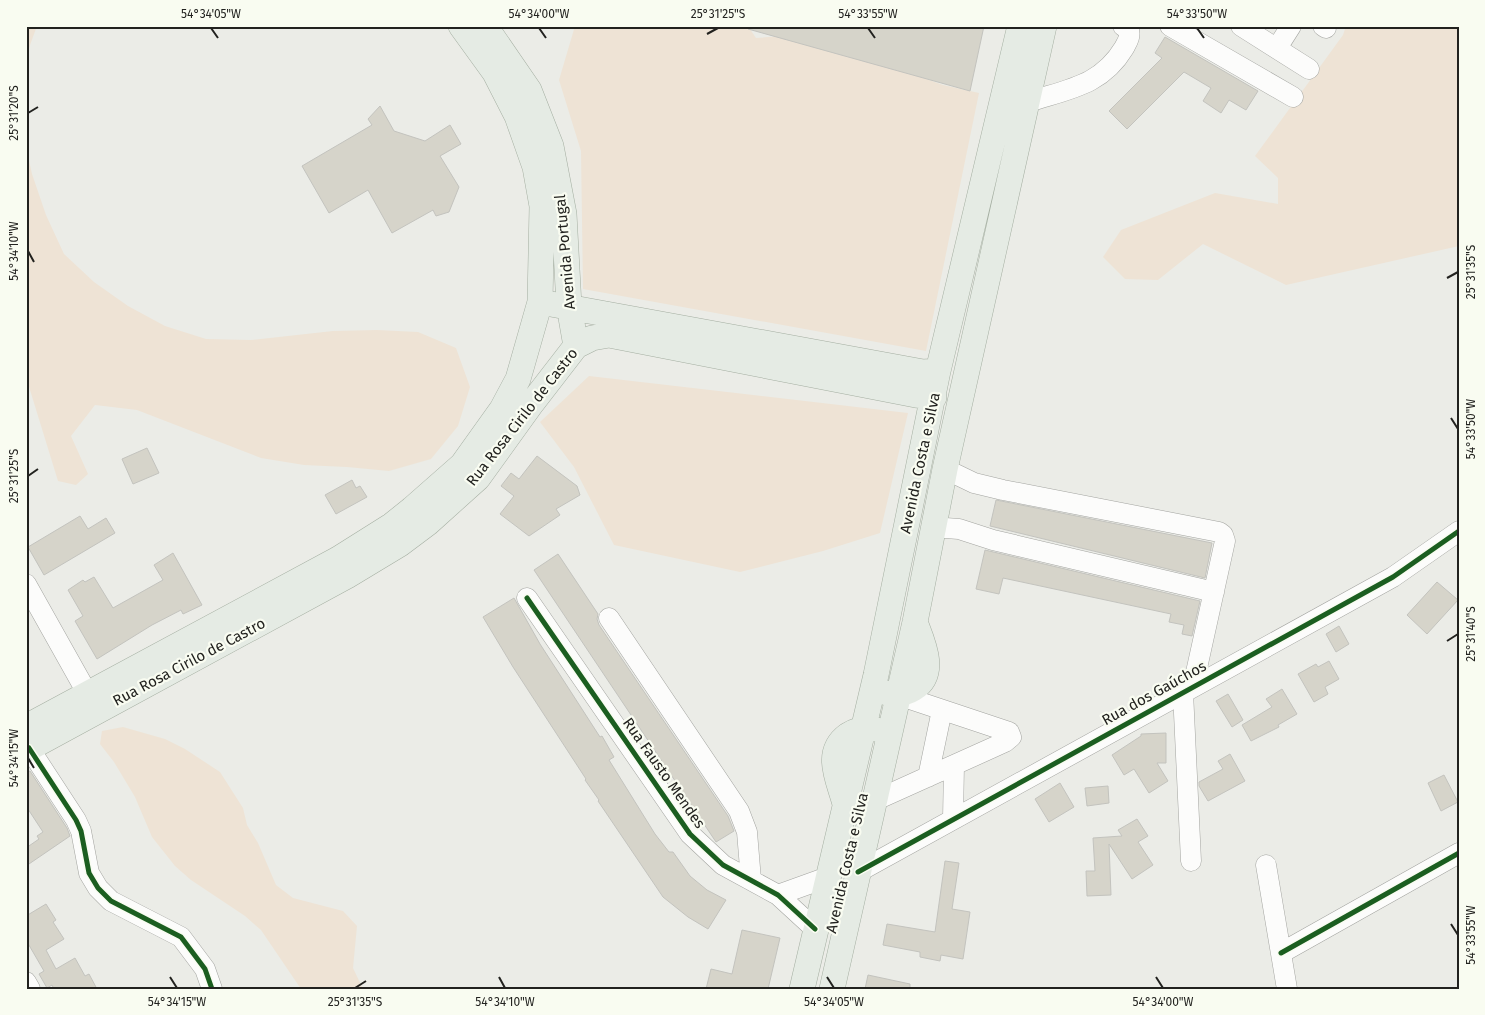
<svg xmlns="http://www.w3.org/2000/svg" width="1485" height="1015" font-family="'Fira Sans',sans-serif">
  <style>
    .green { fill: #eee3d5 }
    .building { fill: #d6d4ca; stroke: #c3c3be }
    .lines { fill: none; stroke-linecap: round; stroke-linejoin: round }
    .minor-casing { stroke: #a3a4a0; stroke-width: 21 }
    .major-casing { stroke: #a4aea1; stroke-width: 26 }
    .minor { stroke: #fcfcfb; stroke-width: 20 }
    .major { stroke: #e5ebe4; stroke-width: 25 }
    .cycleway-casing { stroke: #f9fcf1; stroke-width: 8 }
    .cycleway { stroke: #1b5e20; stroke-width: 5 }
    .ticks { fill: none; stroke: #22221f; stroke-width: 2 }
    .labels { text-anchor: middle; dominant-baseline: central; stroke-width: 4.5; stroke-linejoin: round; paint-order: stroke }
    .street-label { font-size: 15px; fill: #22221f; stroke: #f9fcf1 }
    .neatline { fill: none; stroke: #22221f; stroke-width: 2 }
    .ticks-label { font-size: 12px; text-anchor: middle; fill: #22221f }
  </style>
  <rect width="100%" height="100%" fill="#ebece7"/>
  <!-- green -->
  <path class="green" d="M26,26H37L30,45L26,65Z
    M575,26H748L756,38L809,34L860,55L943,85L979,93L926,351L583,289L581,151L559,80Z
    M1346,26H1459V246L1286,285L1203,244L1158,280L1125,279L1103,257L1121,230L1215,193L1278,204V178L1255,156L1343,35Z
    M26,147L32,174L46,215L64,254L94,282L128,306L165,326L206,339L251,340L333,331L377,330L418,332L456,348L470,387L458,426L431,459L389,471L347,467L304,465L261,458L137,410L95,405L71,436L88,474L76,485L58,481L26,377Z
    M589,376L908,413L880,533L823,551L740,572L614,545L574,467L540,422Z
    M123,727L165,739L185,749L220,772L243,808L247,825L258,843L276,885L293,898L343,911L357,926L353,968L363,989H301L261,930L245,916L191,880L175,866L152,837L135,797L114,762L100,744L102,731Z"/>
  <!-- building -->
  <path class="building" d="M749,26H984L970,91L748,29Z
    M1165,37L1258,91L1246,110L1229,100L1221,113L1203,101L1211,88L1184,72L1127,129L1109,111L1162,58L1155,53Z
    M380,106L394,131L425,141L450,125L461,144L440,156L459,187L449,212L436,216L433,210L392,233L368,190L329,213L302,166L372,125L368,119Z
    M147,448L159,473L133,484L122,459Z
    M537,456L577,486L580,495L556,509L560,515L529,536L500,514L514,496L501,486L511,473L519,479Z
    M352,480L356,488L360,486L367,497L336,514L325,495Z
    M996,500L1212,543L1205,578L990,526Z
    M80,516L88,529L106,518L115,533L44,575L28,547Z
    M985,550L1200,601L1192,636L1182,634L1184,625L1169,622L1171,614L1003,578L999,594L976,589Z
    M173,553L202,605L183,614L181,610L152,625L97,659L75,621L83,616L68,590L83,580L85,582L94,577L113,608L163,580L154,565Z
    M558,554L598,614L597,619L599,625L728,816L734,831L716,842L534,570Z
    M1437,582L1458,600L1427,634L1407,615Z
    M514,598L540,644L600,737L602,736L614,757L609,760L655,834L669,852H673L690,876L707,890L726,900L708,929L688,917L663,897L598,801L599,800L585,780L586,779L513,667L483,617Z
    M1339,626L1349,644L1336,652L1326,634Z
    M1329,661L1339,679L1325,687L1328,694L1314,702L1298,674L1316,664L1318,667Z
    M1282,689L1297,714L1278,725L1279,727L1251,741L1242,725L1272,707L1266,699Z
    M1228,694L1243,720L1232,727L1216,701Z
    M1166,733V763H1157L1168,781L1149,793L1134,769L1124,775L1112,755L1141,736V734Z
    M1230,754L1245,781L1208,801L1199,786V782L1223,769L1218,761Z
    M30,771L67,828L70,836L26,866V848L39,839L37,836L43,832L26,806V773Z
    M1444,775L1458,802L1441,811L1428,783Z
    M1060,783L1074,807L1049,822L1035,799Z
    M1108,786L1109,803L1087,806L1085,788Z
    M1137,819L1148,836L1138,842L1153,865L1132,879L1109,844L1111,895L1087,896L1086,871H1095L1093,838L1122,836L1118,830Z
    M945,861L959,863L952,909L970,912L963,959L941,955L940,961L920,957V952L883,945L887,924L935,932Z
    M46,904L56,920L53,922L64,939L46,950L56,969L75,958L85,976L89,974L97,989H54L52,985L47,988L39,974L44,971L26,940V916Z
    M742,930L780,938L768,989H706L711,969L732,974Z
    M868,975L910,984V989H865Z"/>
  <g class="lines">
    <!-- minor casing -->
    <g class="minor-casing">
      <path id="minor" d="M1170,26L1293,97
        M1241,26L1309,69
        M1323,26L1326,28
        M1277,48L1291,26
        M1028,102C1068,89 1101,86 1124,48C1127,42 1131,37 1129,30L1123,26
        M945,469L974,483L1003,490L1219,532L1223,535L1225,541L1193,686
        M932,527L959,529L993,540L1214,592
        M26,584L95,707
        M527,598L690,834L723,865L778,895L815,929
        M609,618L739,811L747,832L751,880
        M1183,692L1191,861
        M29,748L76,820L81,831L89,873L98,888L111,901L181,937L205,969L212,989
        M928,777L942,710
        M874,801L1005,742L1011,737L1009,732L898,695
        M953,819L954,765
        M1266,865L1287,989
        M858,872L1393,577L1459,531
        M778,895L828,877
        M1281,953L1459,853
        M26,982L30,989"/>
    </g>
    <!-- major casing -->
    <g class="major-casing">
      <path id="major" d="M461,26L495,73L517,116L535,167L542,206L540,302
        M485,26L529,90L551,146L564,214L569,306L576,346
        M887,693C897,695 905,694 913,689C938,674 923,643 915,622
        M26,727L338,559L392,525L412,509L462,465L502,409L518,379L540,302L923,372L938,371
        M26,750L347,576L400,544L428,523L478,478L532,403L576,346L592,338L609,335L916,395L934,397
        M845,804C839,780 823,753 848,735C856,730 864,728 874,729
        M802,989L876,675L938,371L1020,26
        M832,989L915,622L945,469L1044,26"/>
    </g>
    <!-- minor -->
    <use href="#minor" class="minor"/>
    <!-- major -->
    <use href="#major" class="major"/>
    <!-- cycleway casing -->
    <g class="cycleway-casing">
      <path id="cycleway" d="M527,598L690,834L723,865L778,895L815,929
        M29,748L76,820L81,831L89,873L98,888L111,901L181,937L205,969L212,989
        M858,872L1393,577L1459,531
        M1281,953L1459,853"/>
    </g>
    <!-- cycleway -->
    <use href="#cycleway" class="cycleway"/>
  </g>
  <!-- ticks -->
  <path class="ticks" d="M211,28L218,38M539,28L546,38M868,28L875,38M1197,28L1204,38M707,34L718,28M28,113L38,107M28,251L34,262M1447,278L1458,272M1451,418L1458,429M28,476L38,469M1447,641L1458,634M28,758L34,768M1451,924L1458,935M170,977L177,988M499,977L505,988M827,977L834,988M1156,977L1163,988M355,988L366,981"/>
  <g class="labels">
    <!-- street labels -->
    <g class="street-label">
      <text transform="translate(565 252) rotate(-95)">Avenida Portugal</text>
      <text transform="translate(522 417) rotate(-52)">Rua Rosa Cirilo de Castro</text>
      <text transform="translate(920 463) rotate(-78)">Avenida Costa e Silva</text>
      <text transform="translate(189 662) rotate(-28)">Rua Rosa Cirilo de Castro</text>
      <text transform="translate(1154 693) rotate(-29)">Rua dos Gaúchos</text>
      <text transform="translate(664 773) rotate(55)">Rua Fausto Mendes</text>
      <text transform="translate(847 863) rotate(-77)">Avenida Costa e Silva</text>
    </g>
  </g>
  <!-- border -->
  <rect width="1485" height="1015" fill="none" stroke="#f9fcf1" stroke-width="55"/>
  <rect x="28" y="28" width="1430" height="960" class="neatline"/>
  <g class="ticks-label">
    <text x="211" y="18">54°34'05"W</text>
    <text x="539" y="18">54°34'00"W</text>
    <text x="718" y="18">25°31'25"S</text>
    <text x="868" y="18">54°33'55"W</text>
    <text x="1197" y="18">54°33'50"W</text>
    <text transform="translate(14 113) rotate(-90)" y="4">25°31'20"S</text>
    <text transform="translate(14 251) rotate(-90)" y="4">54°34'10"W</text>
    <text transform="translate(1471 272) rotate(-90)" y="4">25°31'35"S</text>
    <text transform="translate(1471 429) rotate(-90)" y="4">54°33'50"W</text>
    <text transform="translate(14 476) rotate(-90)" y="4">25°31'25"S</text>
    <text transform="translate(1471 634) rotate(-90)" y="4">25°31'40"S</text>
    <text transform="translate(14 758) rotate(-90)" y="4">54°34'15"W</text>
    <text transform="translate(1471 935) rotate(-90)" y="4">54°33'55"W</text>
    <text x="177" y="1006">54°34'15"W</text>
    <text x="355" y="1006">25°31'35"S</text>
    <text x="505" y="1006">54°34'10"W</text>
    <text x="834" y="1006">54°34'05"W</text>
    <text x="1163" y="1006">54°34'00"W</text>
  </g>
</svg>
